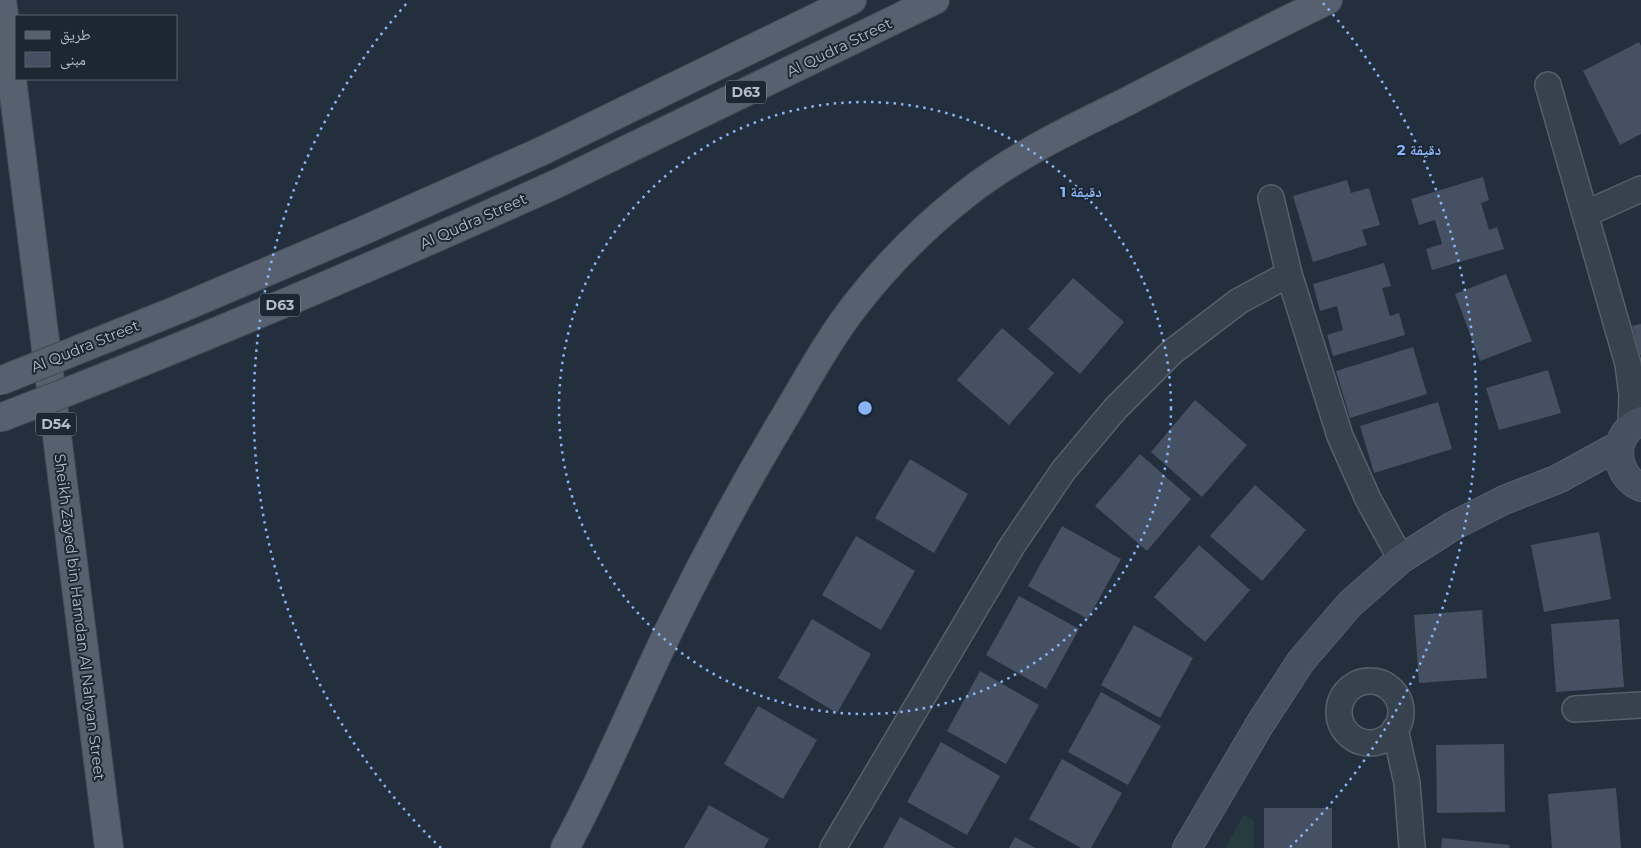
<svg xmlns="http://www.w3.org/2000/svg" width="1641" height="848" font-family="Montserrat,'Noto Naskh Arabic',sans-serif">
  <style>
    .green { fill: #263c3f }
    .building { fill: #455162 }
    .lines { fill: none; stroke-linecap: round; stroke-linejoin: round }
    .street-casing { stroke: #565f6c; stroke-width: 28 }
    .secondary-casing { stroke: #565f6c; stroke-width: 30 }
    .primary-casing { stroke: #414a57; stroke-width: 30 }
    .street { stroke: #38414e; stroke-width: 25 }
    .secondary { stroke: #465061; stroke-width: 28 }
    .primary { stroke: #56606e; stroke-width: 28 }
    .primary-bridge-casing { stroke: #414a57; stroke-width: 30; stroke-linecap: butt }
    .primary-bridge { stroke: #56606e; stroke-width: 28 }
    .ring { fill: none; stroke: #8ab4f8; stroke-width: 2.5; stroke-dasharray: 2.5 5 }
    .labels { text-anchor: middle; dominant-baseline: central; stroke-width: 4; stroke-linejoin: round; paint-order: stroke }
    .shield { fill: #1d2633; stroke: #878f9c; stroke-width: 1 }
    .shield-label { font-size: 14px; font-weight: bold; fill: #b4bcc9 }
    .street-label { font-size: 15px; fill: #b4bcc9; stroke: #1d2633 }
    .centre { fill: #8ab4f8; stroke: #1d2633; stroke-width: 2.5 }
    .ring-label { font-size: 15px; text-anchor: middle; font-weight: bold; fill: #8ab4f8; stroke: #1d2633; stroke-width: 4; stroke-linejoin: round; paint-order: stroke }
  </style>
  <rect width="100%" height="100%" fill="#242f3e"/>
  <!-- green -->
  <path class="green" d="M1244,815L1254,821V848H1225Z"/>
  <!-- building -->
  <path class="building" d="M1639,42L1641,46V134L1620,145L1583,71Z
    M1483,177L1489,200L1481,203L1489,230L1497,227L1504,249L1432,270L1426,249L1442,244L1435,220L1419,225L1411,199Z
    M1347,180L1351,193L1369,188L1380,225L1362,230L1367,245L1313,262L1293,196Z
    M1384,263L1391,286L1382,288L1390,316L1399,313L1405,335L1333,356L1327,335L1343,330L1337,306L1320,311L1313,284Z
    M1506,274L1532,341L1480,361L1455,294Z
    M1073,278L1124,322L1080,374L1028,329Z
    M1641,324V355H1640L1632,326Z
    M1002,328L1054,373L1009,425L957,380Z
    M1413,347L1427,394L1350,418L1336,371Z
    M1548,370L1561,413L1499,430L1486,388Z
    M1195,400L1247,445L1202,497L1151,452Z
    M1438,402L1452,449L1374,473L1360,426Z
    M1140,454L1191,499L1147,551L1095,506Z
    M910,459L968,494L934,553L875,518Z
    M1255,485L1306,530L1262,581L1210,536Z
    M1062,526L1121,559L1088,619L1028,586Z
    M1599,532L1611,599L1544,612L1531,545Z
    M856,536L915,571L881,630L822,595Z
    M1199,545L1250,590L1205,642L1154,597Z
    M1019,596L1079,629L1046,689L986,655Z
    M1482,610L1487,678L1419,683L1414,615Z
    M812,619L871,654L837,713L778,678Z
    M1619,619L1624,687L1556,692L1551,624Z
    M1134,625L1193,658L1160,718L1101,685Z
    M980,671L1039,705L1006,764L947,731Z
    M1101,692L1161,726L1128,785L1068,752Z
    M758,706L817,740L783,799L724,764Z
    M941,742L1000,776L967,835L907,802Z
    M1504,744L1505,812L1437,813L1436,745Z
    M1062,759L1122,793L1091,848H1081L1029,819Z
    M1616,788L1621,848H1552L1548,794Z
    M709,805L769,839L764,848H684Z
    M1264,808H1332V848H1264Z
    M900,817L955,848H883Z
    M1015,837L1035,848H1009Z
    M1442,838L1510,845L1509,848H1441Z"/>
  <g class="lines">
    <!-- street casing -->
    <g class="street-casing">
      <path id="street" d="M1548,85L1628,364L1632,395L1631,426
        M1271,198L1289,274L1340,436L1368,499L1401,559
        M1585,214L1641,189
        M1339 712a31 31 0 1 1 62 0a31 31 0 1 1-62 0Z
        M1575,709L1641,705
        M1395,729L1407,783L1412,848
        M833,848L1012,546L1063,471L1115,409L1172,352L1239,301L1289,274"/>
    </g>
    <!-- secondary casing -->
    <g class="secondary-casing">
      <path id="secondary" d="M1641,421C1638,423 1633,424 1631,427C1611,444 1618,478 1641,487
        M1187,848L1260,724L1301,661L1350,604L1401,559L1453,526L1504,500L1558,479L1620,445"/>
    </g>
    <!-- primary casing -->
    <g class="primary-casing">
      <path id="primary" d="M2,0L109,848
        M542,151L852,0
        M556,184L935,0
        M565,848C605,775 636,697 673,622C708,551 746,481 787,413C809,376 830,337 857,303C889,262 925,226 966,194C1014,156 1071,129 1126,102C1193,67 1260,33 1328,0"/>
    </g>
    <!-- street -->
    <use href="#street" class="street"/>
    <!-- secondary -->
    <use href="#secondary" class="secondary"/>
    <!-- primary -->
    <use href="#primary" class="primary"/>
    <!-- primary-bridge casing -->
    <g class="primary-bridge-casing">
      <path id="primary-bridge" d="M0,381L177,310L360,232L542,151
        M0,418C188,346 373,267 556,184"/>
    </g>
    <!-- primary-bridge -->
    <use href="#primary-bridge" class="primary-bridge"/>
  </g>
  <!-- distance rings -->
  <g class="ring">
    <circle cx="865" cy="408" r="306"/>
    <path d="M441 848A611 611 0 0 1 407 3M1323 3A611 611 0 0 1 1289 848"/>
  </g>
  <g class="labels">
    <!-- shield labels -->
    <g class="shield">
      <rect x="726" y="80.5" width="40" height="23" rx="4"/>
      <rect x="260" y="293.5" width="40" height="23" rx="4"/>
      <rect x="36" y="412.5" width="40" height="23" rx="4"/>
    </g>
    <g class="shield-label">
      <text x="746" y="92">D63</text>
      <text x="280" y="305">D63</text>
      <text x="56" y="424">D54</text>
    </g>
    <!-- street labels -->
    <g class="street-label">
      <text transform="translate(839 47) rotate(-26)">Al Qudra Street</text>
      <text transform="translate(473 221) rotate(-24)">Al Qudra Street</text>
      <text transform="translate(85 346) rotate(-22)">Al Qudra Street</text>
      <text transform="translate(80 617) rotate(83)">Sheikh Zayed bin Hamdan Al Nahyan Street</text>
    </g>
  </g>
  <circle cx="865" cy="408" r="8" class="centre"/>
  <g class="ring-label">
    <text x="1419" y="155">2 دقيقة</text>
    <text x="1081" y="197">1 دقيقة</text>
  </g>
  <!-- legend -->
  <rect x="15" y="15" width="162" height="65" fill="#1d2633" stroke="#59626f"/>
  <rect x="25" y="31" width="25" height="8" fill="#56606e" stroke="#59626f"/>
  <text x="60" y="40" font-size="15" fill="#b4bcc9">طريق</text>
  <rect x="25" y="52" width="25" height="15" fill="#455162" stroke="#59626f"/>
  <text x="60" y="65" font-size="15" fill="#b4bcc9">مبنى</text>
</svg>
